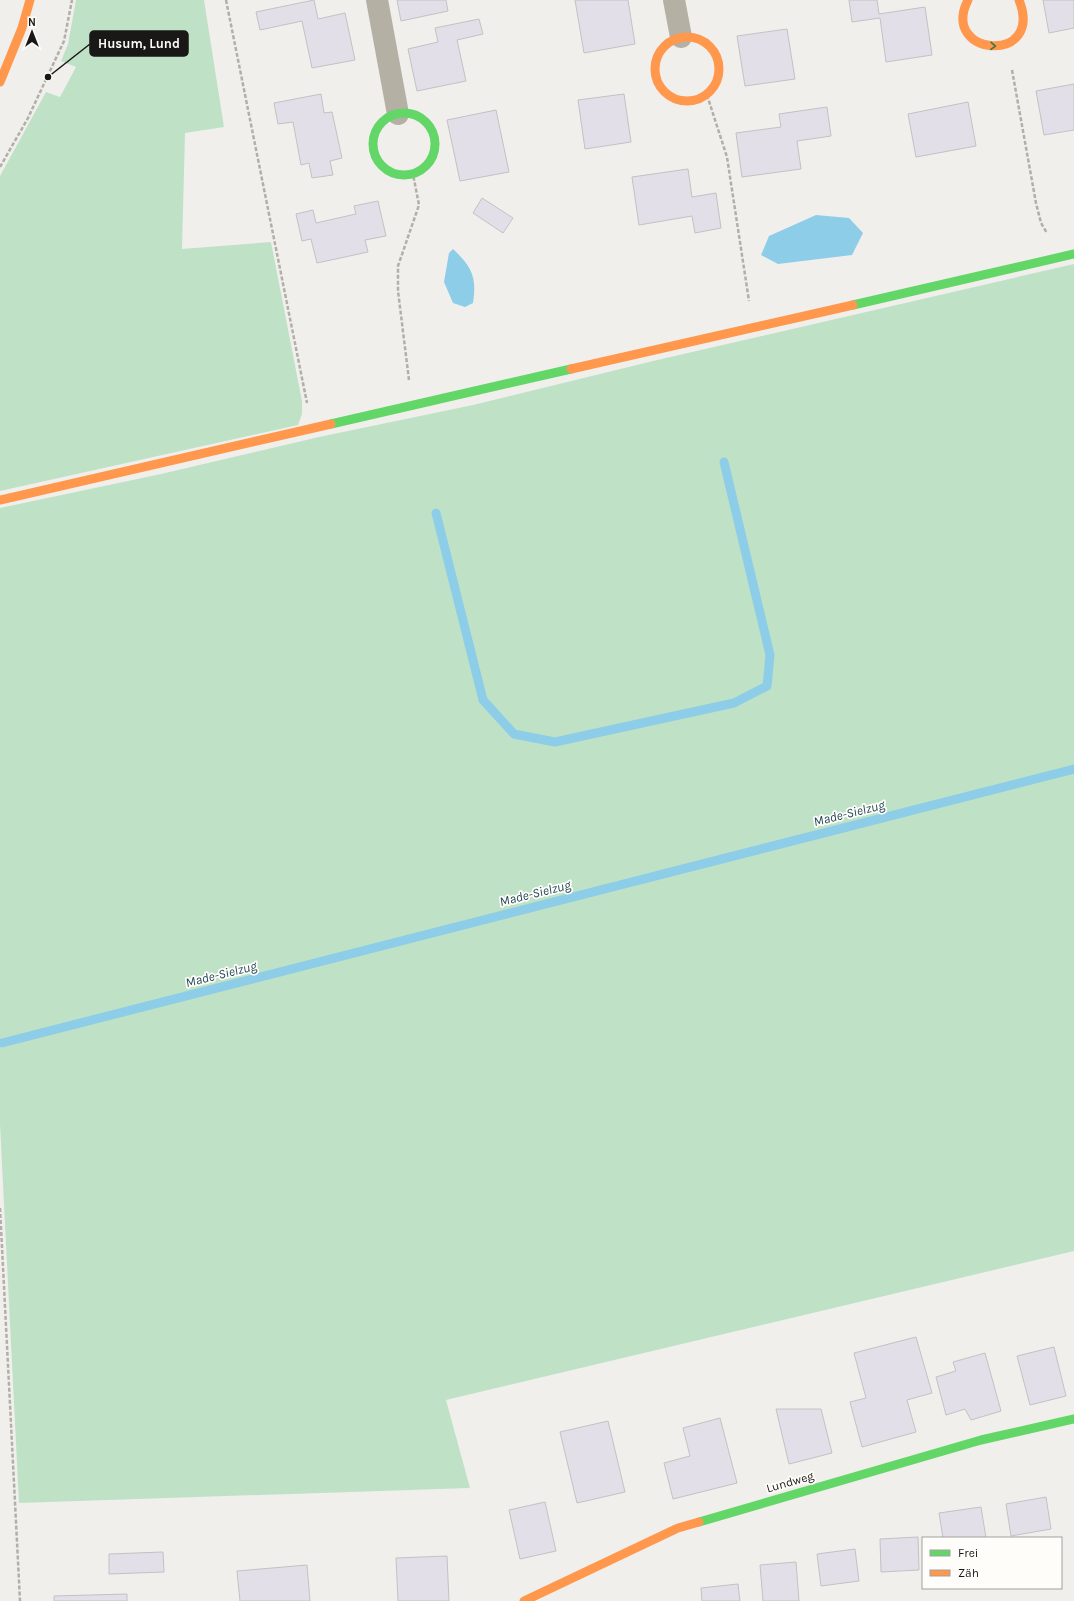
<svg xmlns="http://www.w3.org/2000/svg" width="1074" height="1601" font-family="Karla,sans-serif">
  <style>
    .green { fill: #bfe2c7 }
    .water { fill: #8ecde8 }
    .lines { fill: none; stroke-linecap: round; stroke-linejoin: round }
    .stream { stroke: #8ecde8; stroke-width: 9 }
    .building { fill: #e2dfe9; stroke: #c2c2c2 }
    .path { stroke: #b1afa7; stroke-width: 2.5; stroke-dasharray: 4 2; stroke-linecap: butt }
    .street { stroke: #b4b0a4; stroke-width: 22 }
    .fast { stroke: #63d668; stroke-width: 9 }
    .slow { stroke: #ff974d; stroke-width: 9 }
    .oneway { stroke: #3e7740 }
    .labels { text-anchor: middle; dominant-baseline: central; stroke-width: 3.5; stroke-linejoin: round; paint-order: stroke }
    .street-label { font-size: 12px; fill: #191817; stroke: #fffdf9 }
    .water-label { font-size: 13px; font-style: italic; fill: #1f4758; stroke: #fffdf9 }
    .leader { fill: none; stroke: #191817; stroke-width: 1.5 }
    .callout-dot { fill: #191817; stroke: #fffdf9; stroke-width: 1.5 }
    .callout { fill: #191817; stroke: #191817; stroke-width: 1.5 }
    .callout-label { font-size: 13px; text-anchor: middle; font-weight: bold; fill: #fff }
  </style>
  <rect width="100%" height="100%" fill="#f0efec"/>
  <!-- green -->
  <path class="green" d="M76,0H204L224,127L185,133L182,249L271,242L302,401V414L298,425L0,491V176L46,92L60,97L76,67L61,61L68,44Z
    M1074,264V1251L446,1400L470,1488L19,1503L0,1124V508L161,474L319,437L473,405L653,361Z"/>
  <!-- water -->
  <path class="water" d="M816,215L849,218L863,233L852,255L778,264L761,255L769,236Z
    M453,249C472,267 477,277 473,303L465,307L453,303L444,282L449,253Z"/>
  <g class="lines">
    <!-- stream -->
    <path class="stream" d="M436,513L483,700L514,734L555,742L734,703L767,686L770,655L724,462
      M2,1043L1074,769"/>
  </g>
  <!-- building -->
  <path class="building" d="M314,0L318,19L345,13L355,60L312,68L302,21L260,30L256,12Z
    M397,0H446L448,11L401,21Z
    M575,0H628L635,44L584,53Z
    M849,0H877L879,14L925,7L932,55L886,62L880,18L852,22Z
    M1043,0H1074V28L1049,33Z
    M479,19L483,34L457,40L466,81L417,91L408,49L438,42L435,28Z
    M787,29L795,79L745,86L737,36Z
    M1074,84V130L1044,135L1036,91Z
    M321,94L324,113L332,112L342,158L330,161L333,175L312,178L309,163L301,165L293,122L278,124L274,103Z
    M624,94L631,142L585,149L578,100Z
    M968,102L976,146L916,157L908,114Z
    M827,107L831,136L797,141L801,169L742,177L736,133L781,127L779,114Z
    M496,110L509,172L460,181L447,120Z
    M688,169L692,197L716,193L721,228L695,233L692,216L639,225L632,177Z
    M482,198L513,218L503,233L473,213Z
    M378,201L386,236L365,240L368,252L317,263L311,239L302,241L296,214L313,210L316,223L356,214L354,206Z
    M916,1337L932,1393L907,1400L916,1432L862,1447L850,1402L866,1398L854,1353Z
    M1054,1347L1066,1396L1030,1405L1017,1356Z
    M985,1353L1001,1411L971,1420L965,1409L946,1415L936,1377L956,1371L953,1362Z
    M776,1409H821L832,1453L789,1464Z
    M720,1418L737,1483L673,1499L664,1463L690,1456L683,1428Z
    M608,1421L625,1492L577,1503L560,1432Z
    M1046,1497L1051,1529L1011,1536L1006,1504Z
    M545,1502L556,1551L520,1559L509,1510Z
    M981,1507L986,1538H943L939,1513Z
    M918,1537L919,1570L881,1572L880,1539Z
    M855,1549L859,1581L821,1586L817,1554Z
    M163,1552L164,1572L109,1574V1554Z
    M447,1556L449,1601H398L396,1558Z
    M796,1562L799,1601H763L760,1565Z
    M307,1565L310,1601H240L237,1571Z
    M738,1584L740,1601H702L701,1588Z
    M127,1594V1601H54V1596Z"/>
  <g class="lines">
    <!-- path -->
    <path class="path" d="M226,0L307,403
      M1012,70L1036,203L1041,223L1047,233
      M707,95L727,157L749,301
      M0,167L28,118L64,41L72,0
      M409,380L398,291V266L419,205L413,174
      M0,1208L20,1601"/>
    <!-- street -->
    <path class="street" d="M377,0L398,114
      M674,0L681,37"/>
    <!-- fast -->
    <path class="fast" d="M373 144a31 31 0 1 1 62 0a31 31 0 1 1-62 0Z
      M853,305L1074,254
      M331,424L571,369
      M699,1522L981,1440L1074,1419"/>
    <!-- slow -->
    <path class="slow" d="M968,0C939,57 1045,65 1019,0
      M655 69a32 32 0 1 1 64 0a32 32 0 1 1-64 0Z
      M0,82L22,28L30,0
      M571,369L853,305
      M0,500L331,424
      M524,1601L678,1528L699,1522"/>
  </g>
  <!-- one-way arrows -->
  <defs><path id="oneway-chevron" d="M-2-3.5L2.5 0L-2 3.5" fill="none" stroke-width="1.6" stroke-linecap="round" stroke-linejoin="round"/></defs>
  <use class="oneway" href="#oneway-chevron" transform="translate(993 46) rotate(2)"/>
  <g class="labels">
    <!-- street labels -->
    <g class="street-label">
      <text transform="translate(790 1482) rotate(-16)">Lundweg</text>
    </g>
    <!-- water labels -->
    <g class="water-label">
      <text transform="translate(849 813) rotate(-14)">Made-Sielzug</text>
      <text transform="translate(535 893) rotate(-14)">Made-Sielzug</text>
      <text transform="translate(221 974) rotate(-14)">Made-Sielzug</text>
    </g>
  </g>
  <!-- callouts -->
  <path class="leader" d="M48 77L90 44"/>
  <circle class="callout-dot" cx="48" cy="77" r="4"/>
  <rect class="callout" x="90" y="31" width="98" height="25" rx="4"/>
  <g class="callout-label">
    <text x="139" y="48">Husum, Lund</text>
  </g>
  <!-- legend -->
  <rect x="922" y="1537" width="140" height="52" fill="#fffdf9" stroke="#a3a19f"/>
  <rect x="930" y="1550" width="20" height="6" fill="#63d668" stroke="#a3a19f"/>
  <text x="958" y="1557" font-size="12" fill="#191817">Frei</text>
  <rect x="930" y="1570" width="20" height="6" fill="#ff974d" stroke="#a3a19f"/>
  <text x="958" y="1577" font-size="12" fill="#191817">Zäh</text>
  <!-- north arrow -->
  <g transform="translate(32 32)" stroke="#fffdf9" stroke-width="3" paint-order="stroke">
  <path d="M0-3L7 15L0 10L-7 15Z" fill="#191817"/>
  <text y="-6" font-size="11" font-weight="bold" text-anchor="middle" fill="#191817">N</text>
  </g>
</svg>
